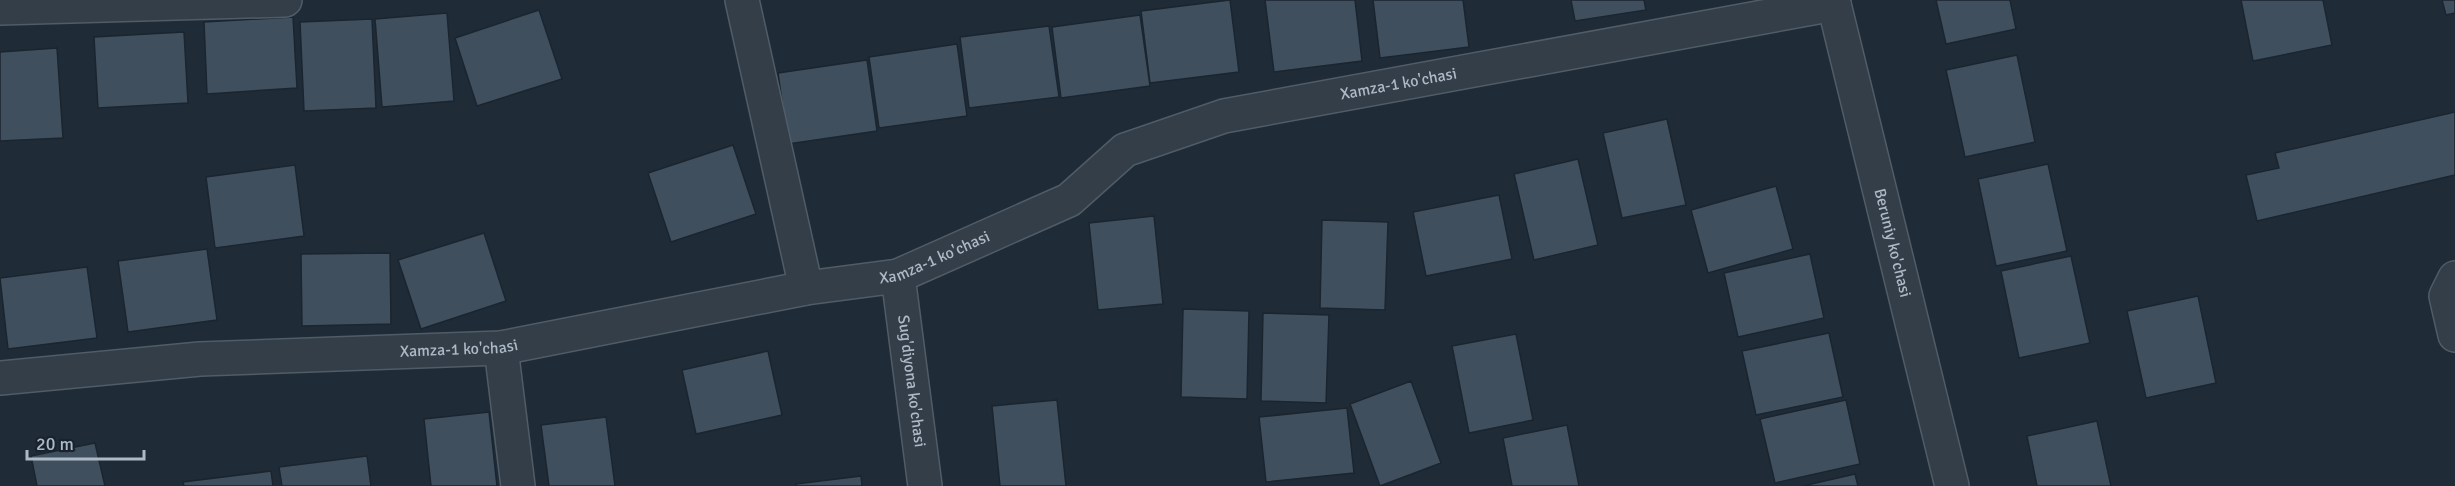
<svg xmlns="http://www.w3.org/2000/svg" width="2455" height="486" font-family="Signika,sans-serif">
  <style>
    .building { fill: #404f5e; stroke: #1a252f; stroke-width: 1.5 }
    .lines { fill: none; stroke-linecap: round; stroke-linejoin: round }
    .minor-casing { stroke: #505c67; stroke-width: 36 }
    .minor { stroke: #333e49; stroke-width: 33 }
    .labels { text-anchor: middle; dominant-baseline: central; stroke-width: 4.5; stroke-linejoin: round; paint-order: stroke }
    .street-label { font-size: 16px; fill: #adb9c6; stroke: #18232d }
  </style>
  <rect width="100%" height="100%" fill="#1f2c38"/>
  <!-- building -->
  <path class="building" d="M1230,0L1239,72L1150,83L1141,11Z
    M1265,0H1355L1362,61L1274,72Z
    M1373,0H1463L1469,47L1380,58Z
    M1571,0H1644L1646,10L1575,21Z
    M1936,0H2010L2016,29L1946,44Z
    M2241,0H2323L2332,45L2253,61Z
    M2442,0H2455V13L2446,15Z
    M539,10L562,79L477,106L455,38Z
    M447,13L454,101L382,107L375,19Z
    M1140,15L1150,86L1061,98L1052,27Z
    M293,17L297,88L207,94L204,22Z
    M372,19L376,108L304,111L300,22Z
    M1049,26L1059,97L969,108L960,37Z
    M184,32L188,103L98,108L94,37Z
    M957,44L967,116L879,128L869,57Z
    M57,48L63,138L0,141V52Z
    M2017,55L2035,142L1965,157L1946,70Z
    M867,60L877,131L788,144L778,73Z
    M2455,112V175L2257,221L2246,175L2279,168L2275,153Z
    M1667,119L1686,205L1622,218L1603,133Z
    M733,145L756,214L671,242L648,173Z
    M1578,159L1598,245L1534,260L1514,174Z
    M2048,164L2067,251L1996,266L1978,179Z
    M295,165L304,236L215,248L206,177Z
    M1776,186L1793,249L1708,273L1691,210Z
    M1499,195L1512,259L1426,276L1413,212Z
    M1154,216L1163,304L1098,310L1089,223Z
    M1322,220L1388,222L1385,310L1320,308Z
    M484,233L506,301L421,329L398,260Z
    M207,249L217,320L128,332L118,261Z
    M390,253L391,324L302,326L301,254Z
    M1810,254L1824,318L1738,337L1724,273Z
    M2071,256L2090,343L2019,358L2001,271Z
    M87,267L97,338L8,349L0,278Z
    M2198,296L2216,383L2146,398L2127,311Z
    M1183,309L1249,311L1247,399L1181,397Z
    M1263,313L1329,315L1326,403L1261,401Z
    M1829,333L1843,397L1756,415L1742,351Z
    M1516,334L1533,420L1469,433L1452,346Z
    M768,351L782,415L696,434L682,370Z
    M1411,381L1441,463L1380,486L1350,404Z
    M1057,400L1066,486H1000L992,406Z
    M1846,400L1860,464L1775,483L1760,419Z
    M1347,408L1354,473L1266,482L1259,417Z
    M489,412L497,486H431L424,419Z
    M606,417L615,486H549L541,425Z
    M2097,421L2111,486H2037L2027,436Z
    M1567,425L1579,486H1512L1503,438Z
    M95,443L105,486H37L31,456Z
    M367,456L371,486H282L279,467Z
    M271,471L273,486H184L183,482Z
    M1855,474L1858,486H1803Z
    M861,476L862,486H796V484Z"/>
  <g class="lines">
    <!-- minor casing -->
    <g class="minor-casing">
      <g id="minor">
        <path d="M742,0L806,288"/>
        <path id="s1" d="M1833,0L1952,486"/>
        <path d="M0,8L285,0"/>
        <path id="s2" d="M898,276L925,486"/>
        <path d="M2455,278L2446,296L2455,335"/>
        <path d="M501,348L518,486"/>
        <path id="s3" d="M0,378L200,359L501,348L806,288L898,276L1069,200L1125,150L1224,116L1834,4"/>
      </g>
    </g>
    <!-- minor -->
    <use href="#minor" class="minor"/>
  </g>
  <g class="labels">
    <!-- street labels -->
    <g class="street-label">
      <text stroke="none"><textPath href="#s3" startOffset="1450">Xamza-1 ko'chasi</textPath></text>
      <text stroke="none"><textPath href="#s1" startOffset="250">Beruniy ko'chasi</textPath></text>
      <text stroke="none"><textPath href="#s3" startOffset="946">Xamza-1 ko'chasi</textPath></text>
      <text stroke="none"><textPath href="#s3" startOffset="460">Xamza-1 ko'chasi</textPath></text>
      <text stroke="none"><textPath href="#s2" startOffset="106">Sug'diyona ko'chasi</textPath></text>
    </g>
  </g>
  <!-- scale -->
  <path d="M27 450v9h117v-9" fill="none" stroke="#adb9c6" stroke-width="3"/>
  <text x="36" y="450" font-size="18" fill="#adb9c6" stroke="#18232d" stroke-width="4.5" paint-order="stroke">20 m</text>
</svg>
